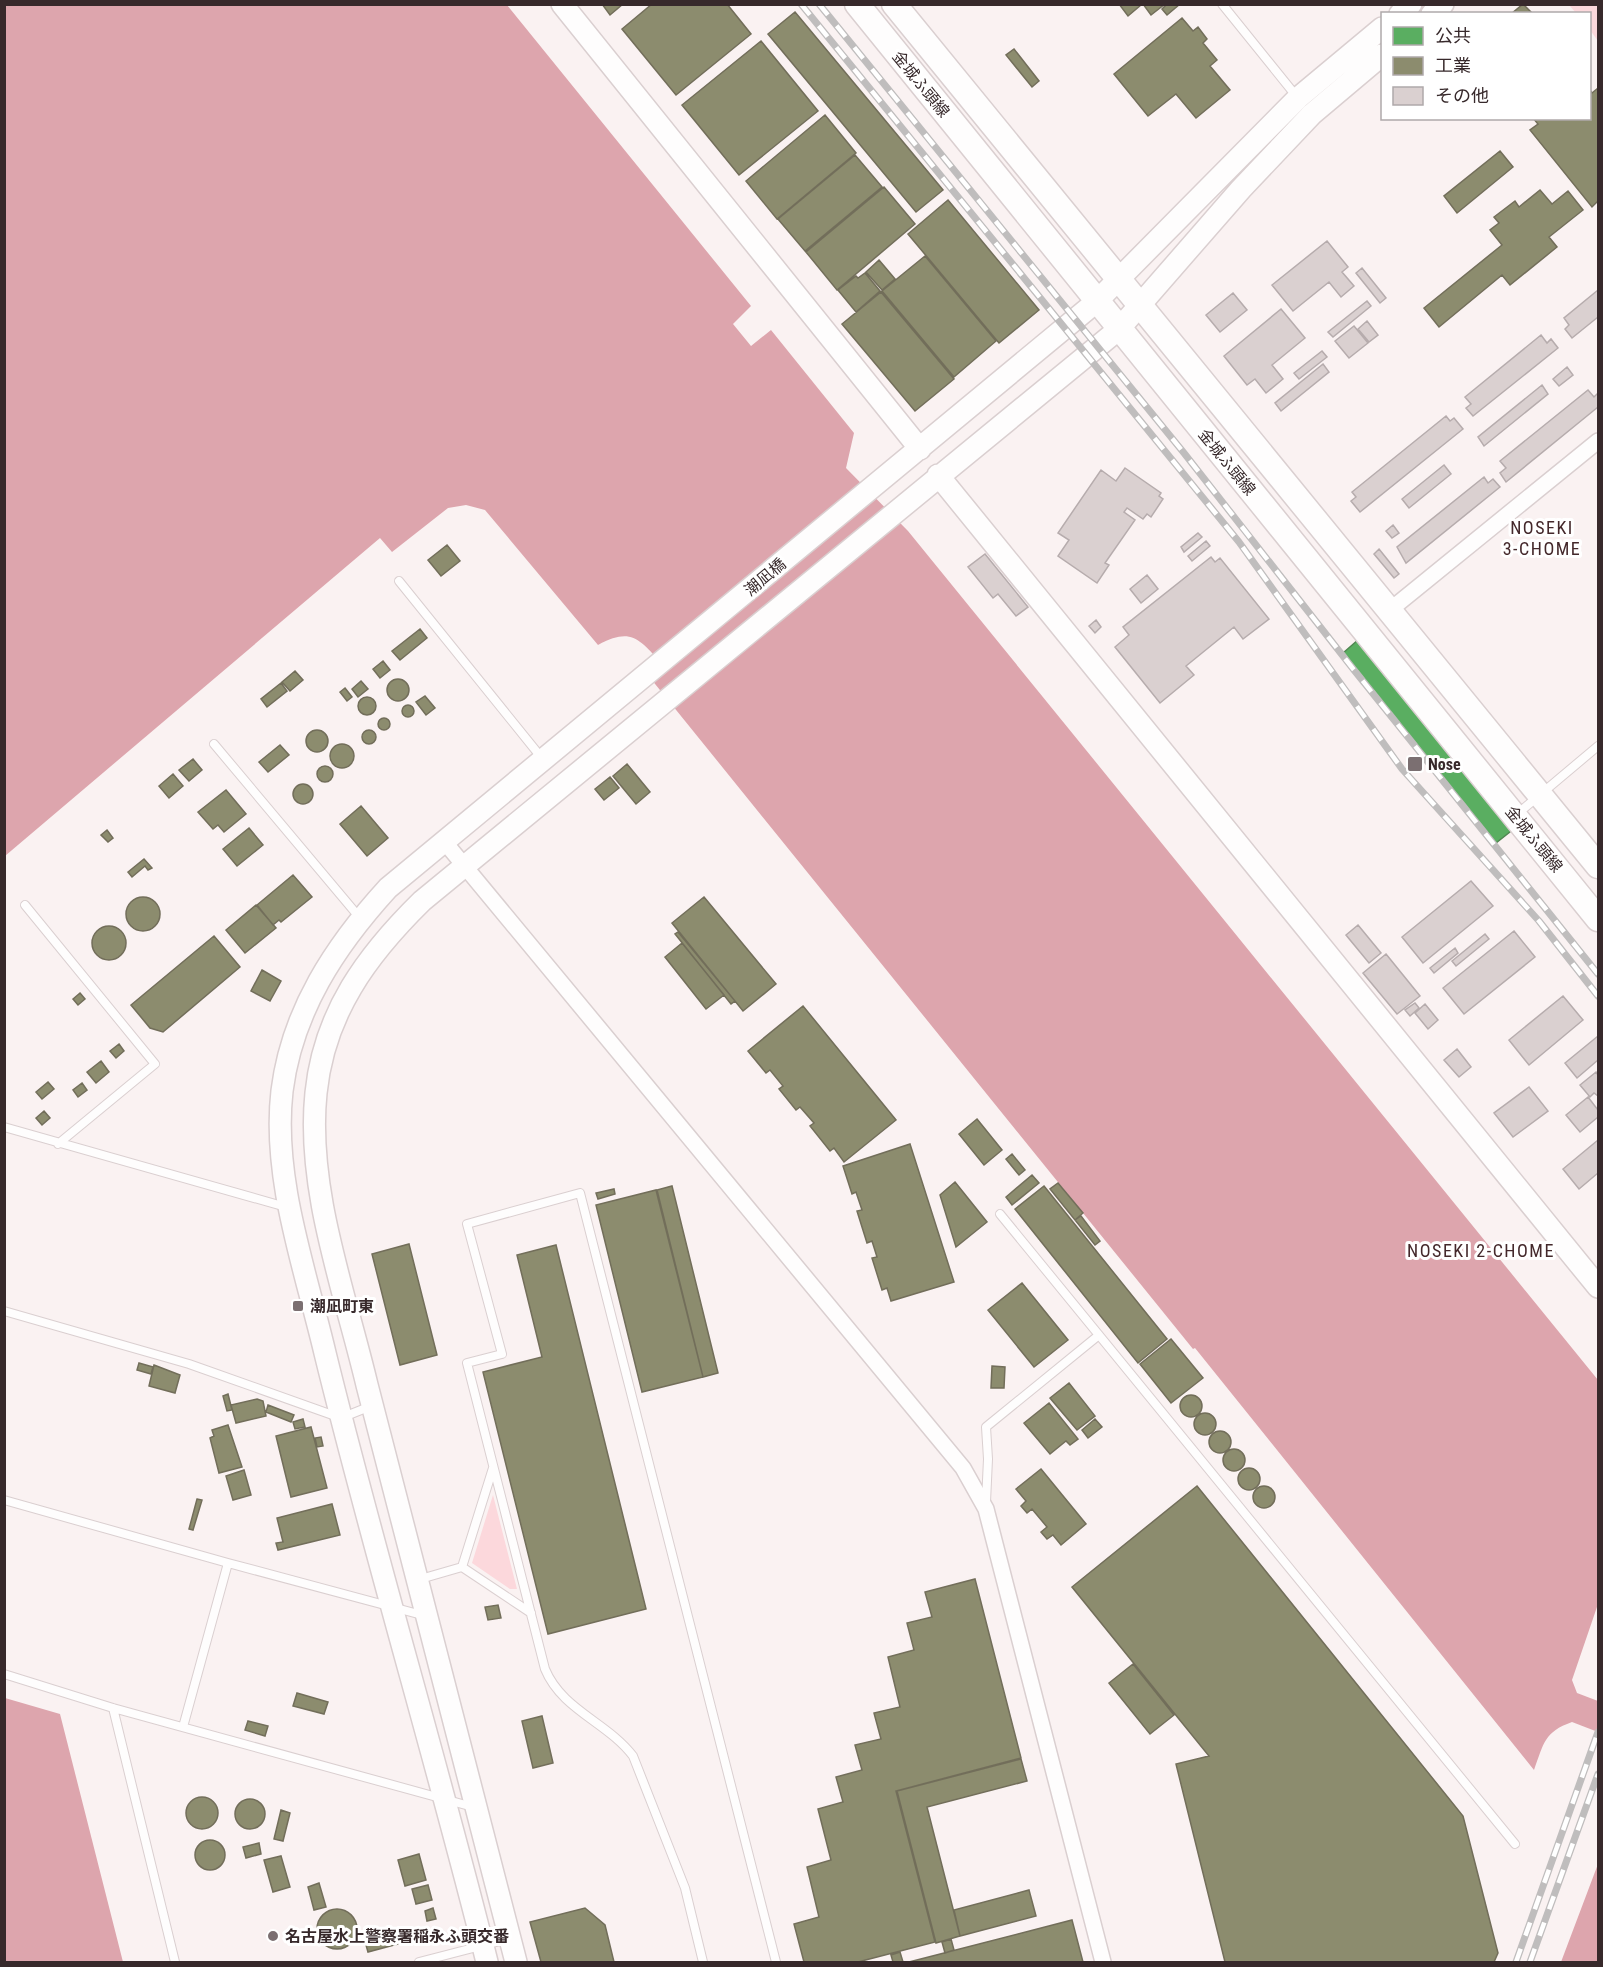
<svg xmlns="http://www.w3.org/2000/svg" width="1603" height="1967" font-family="'Roboto Condensed','Noto Sans JP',sans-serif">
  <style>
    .green { fill: #fcd8dc }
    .water { fill: #dda5ad }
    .public { fill: #5aae61; stroke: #508651; stroke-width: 1.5 }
    .industry { fill: #8c8c6e; stroke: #726e5a; stroke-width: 1.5 }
    .building { fill: #dad0d0; stroke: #b6acad; stroke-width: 1.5 }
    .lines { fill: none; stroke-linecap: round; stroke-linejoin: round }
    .lane-casing { stroke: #dacfd0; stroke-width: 10 }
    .street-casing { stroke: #dacfd0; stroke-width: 18 }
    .secondary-casing { stroke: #dacfd0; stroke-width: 24 }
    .primary-casing { stroke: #dacfd0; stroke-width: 27 }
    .lane { stroke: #fefdfd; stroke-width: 8 }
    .street { stroke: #fefdfd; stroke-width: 15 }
    .secondary { stroke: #fefdfd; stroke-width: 21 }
    .primary { stroke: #fefdfd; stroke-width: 24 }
    .rail-casing { stroke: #bfbdbd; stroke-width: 7 }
    .rail { stroke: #fff; stroke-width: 4.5; stroke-dasharray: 14; stroke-linecap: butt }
    .poi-dot { fill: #7b6f71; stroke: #fff; stroke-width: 2 }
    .labels { text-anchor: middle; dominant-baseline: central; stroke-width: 6; stroke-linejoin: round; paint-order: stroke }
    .street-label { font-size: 16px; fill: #37292b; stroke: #fff }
    .poi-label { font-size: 16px; font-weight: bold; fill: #37292b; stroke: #fff; text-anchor: start }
    .neighbourhood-label { font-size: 18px; letter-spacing: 1.5px; fill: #44282b; stroke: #fff }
  </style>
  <rect width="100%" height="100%" fill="#faf2f2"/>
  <!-- green -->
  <path class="green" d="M1569,5H1598V41L1590,30V14L1576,13Z
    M493,1495L517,1589H510L472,1563Z"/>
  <!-- water -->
  <path class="water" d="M5,5H507L751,306L733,324L751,346L771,330L854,433L846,468L908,531L1598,1380V1604L1572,1680L1577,1693L1598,1701V1732L1572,1722C1544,1732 1544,1743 1534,1770L1195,1348L1193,1349L647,674L661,663C638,637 630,628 598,645L485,510L466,505L448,508L392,552L380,538L5,856Z
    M5,1698L60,1714L123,1962H5Z
    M1598,1864V1962H1561Z"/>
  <!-- public -->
  <path class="public" d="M1359,639L1515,828L1496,843L1343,653Z"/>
  <!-- industry -->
  <path class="industry" d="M602,4H623L610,15Z
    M652,4H727L751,34L676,95L622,29Z
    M1119,4H1140L1141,5L1128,16Z
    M1143,4H1165L1151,15Z
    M1167,4H1180L1167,15L1162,9Z
    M1523,4L1533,14H1511Z
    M795,12L943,190L916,212L768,34Z
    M1182,18L1193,31L1198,27L1207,39L1203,43L1217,60L1210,66L1230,90L1196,118L1176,94L1148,116L1114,74Z
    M761,41L818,111L739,175L682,105Z
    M1014,49L1039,81L1032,87L1006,55Z
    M1598,88V201L1592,207L1530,130L1538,124L1533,118H1590V90L1592,93Z
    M825,115L856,153L777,219L746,181Z
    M1500,151L1513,167L1457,213L1444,196Z
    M855,155L882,187L805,251L778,219Z
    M884,187L915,224L837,290L806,252Z
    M1540,190L1552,204L1568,191L1583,210L1549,237L1557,247L1510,285L1502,275L1439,327L1424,308L1502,245L1490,230L1499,223L1494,217L1515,201L1519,207Z
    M948,200L1039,310L999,343L908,234Z
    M925,256L996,341L954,377L882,291Z
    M879,260L895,279L882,290L866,272Z
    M865,273L880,291L856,312L838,290L856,276L858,278Z
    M881,292L954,379L915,411L842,324Z
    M447,545L460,561L441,576L428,560Z
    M420,629L427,638L400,660L392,651Z
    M383,661L390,670L380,678L373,669Z
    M295,671L303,680L290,691L282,682Z
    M387 690a11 11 0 1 1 22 0a11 11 0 1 1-22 0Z
    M361,681L368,689L358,697L352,689Z
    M281,683L287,691L267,707L261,699Z
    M345,688L352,697L347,701L340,692Z
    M425,696L435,708L426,715L416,702Z
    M358 706a9 9 0 1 1 18 0a9 9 0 1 1-18 0Z
    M402 711a6 6 0 1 1 12 0a6 6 0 1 1-12 0Z
    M378 724a6 6 0 1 1 12 0a6 6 0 1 1-12 0Z
    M362 737a7 7 0 1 1 14 0a7 7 0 1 1-14 0Z
    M306 741a11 11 0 1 1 22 0a11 11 0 1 1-22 0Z
    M330 756a12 12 0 1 1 24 0a12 12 0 1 1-24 0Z
    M280,745L289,755L268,772L259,762Z
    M193,759L202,770L189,781L179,770Z
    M627,764L650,792L636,804L613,776Z
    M317 774a8 8 0 1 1 16 0a8 8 0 1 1-16 0Z
    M173,774L183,786L169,798L159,786Z
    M610,777L619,788L604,800L595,789Z
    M293 794a10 10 0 1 1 20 0a10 10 0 1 1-20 0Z
    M226,790L246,814L224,832L218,825L213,829L198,812Z
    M361,806L388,838L367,856L340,824Z
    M249,828L263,845L237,866L223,849Z
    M107,830L113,838L108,842L101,835Z
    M144,859L152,868L148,870L145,866L132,877L128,872Z
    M293,875L312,897L281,922L279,920L273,925L257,905Z
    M704,897L776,984L743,1011L672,923Z
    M126 914a17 17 0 1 1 34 0a17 17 0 1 1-34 0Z
    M256,905L276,928L245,953L226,930Z
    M92 943a17 17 0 1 1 34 0a17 17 0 1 1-34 0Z
    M678,932L735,1001L731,1004L675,934Z
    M214,936L240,967L163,1032L150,1028L131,1005Z
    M682,943L724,995L706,1009L665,957Z
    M262,970L281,981L270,1001L251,991Z
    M80,993L85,999L78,1005L73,999Z
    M803,1006L896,1120L844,1162L834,1148L830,1151L810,1126L814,1123L800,1107L796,1110L779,1089L783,1086L770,1070L766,1073L748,1051Z
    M119,1044L124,1051L116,1058L110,1051Z
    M101,1061L109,1072L96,1083L87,1072Z
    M48,1082L54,1089L42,1099L36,1092Z
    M82,1083L87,1090L78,1097L73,1090Z
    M44,1111L50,1118L42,1125L36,1118Z
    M977,1119L1002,1150L984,1165L959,1134Z
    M910,1144L954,1282L891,1301L887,1288L882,1290L872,1258L877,1257L872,1241L867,1243L857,1211L862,1210L856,1192L852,1194L843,1166Z
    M1012,1154L1025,1170L1019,1175L1006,1159Z
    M1032,1175L1039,1183L1012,1205L1006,1197Z
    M955,1182L987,1222L956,1247L940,1195Z
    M1058,1183L1083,1213L1075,1220L1050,1189Z
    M672,1186L718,1373L703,1377L657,1190Z
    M1044,1186L1167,1339L1138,1363L1015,1209Z
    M614,1189L615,1194L598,1199L596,1193Z
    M656,1190L703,1377L642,1392L596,1205Z
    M1081,1216L1100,1241L1095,1245L1075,1220Z
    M409,1244L437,1355L400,1365L372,1254Z
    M556,1245L646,1609L548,1634L483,1372L542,1357L517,1255Z
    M1022,1283L1068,1340L1034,1367L988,1310Z
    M1171,1339L1203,1378L1171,1403L1140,1364Z
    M139,1363L153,1367L151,1374L137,1370Z
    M154,1365L180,1375L175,1393L149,1386Z
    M992,1366L1005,1367L1004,1388H991Z
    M1069,1383L1095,1416L1077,1430L1050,1398Z
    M228,1394L232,1410L227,1411L223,1396Z
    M1180 1406a11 11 0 1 1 22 0a11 11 0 1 1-22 0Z
    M257,1399L263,1401L266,1416L236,1423L231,1405Z
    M1049,1403L1078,1439L1070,1445L1066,1441L1050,1454L1024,1423Z
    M268,1405L294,1415L291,1422L266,1412Z
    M1194 1424a11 11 0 1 1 22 0a11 11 0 1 1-22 0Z
    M303,1419L305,1427L295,1429L293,1422Z
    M1095,1419L1102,1427L1088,1438L1082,1430Z
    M228,1425L242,1467L219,1473L210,1438L214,1436L212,1430Z
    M311,1427L327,1488L291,1497L276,1436Z
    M1209 1442a11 11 0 1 1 22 0a11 11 0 1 1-22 0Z
    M321,1437L323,1446L317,1447L315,1438Z
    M1223 1460a11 11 0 1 1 22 0a11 11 0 1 1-22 0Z
    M1238 1479a11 11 0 1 1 22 0a11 11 0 1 1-22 0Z
    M1041,1469L1086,1524L1061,1545L1053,1535L1047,1539L1041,1532L1047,1527L1032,1509L1027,1513L1021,1506L1026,1501L1016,1489Z
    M244,1470L251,1495L233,1500L226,1476Z
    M1197,1486L1463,1816L1498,1953L1494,1962H1225L1176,1764L1209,1756L1072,1587Z
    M1253 1497a11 11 0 1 1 22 0a11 11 0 1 1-22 0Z
    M197,1499L202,1500L193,1530L189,1529Z
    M332,1504L340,1535L278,1550L276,1543L283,1542L277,1518Z
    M975,1579L1021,1758L896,1791L935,1942L858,1962H804L794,1924L819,1917L807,1867L831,1860L818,1809L843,1802L836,1777L862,1770L855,1745L881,1739L874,1713L900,1707L888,1657L914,1650L907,1623L932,1617L925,1592Z
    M498,1605L501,1618L488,1620L485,1607Z
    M1133,1664L1174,1715L1150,1734L1109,1683Z
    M297,1693L328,1702L324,1714L293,1706Z
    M542,1716L553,1763L533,1768L522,1721Z
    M248,1721L268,1726L265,1736L245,1730Z
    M1021,1759L1027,1781L927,1807L960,1936L936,1943L897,1791Z
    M186 1813a16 16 0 1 1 32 0a16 16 0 1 1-32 0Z
    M235 1814a15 15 0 1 1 30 0a15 15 0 1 1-30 0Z
    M281,1810L290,1813L283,1841L274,1839Z
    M195 1855a15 15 0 1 1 30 0a15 15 0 1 1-30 0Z
    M259,1843L261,1854L246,1858L243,1847Z
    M419,1854L426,1880L405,1886L398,1860Z
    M281,1856L290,1887L273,1892L264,1860Z
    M319,1883L326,1907L314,1910L308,1887Z
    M428,1885L432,1900L416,1904L412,1889Z
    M1029,1890L1036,1916L960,1936L954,1910Z
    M433,1908L436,1919L427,1921L425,1911Z
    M585,1908L605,1925L614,1962H541L530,1922Z
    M317 1929a20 20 0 1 1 40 0a20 20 0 1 1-40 0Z
    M1072,1920L1083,1962H909Z
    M394,1930L398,1944L368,1952L364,1938Z
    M951,1939L954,1950L945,1953L942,1942Z
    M900,1952L903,1962H893L891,1955Z"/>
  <!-- building -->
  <path class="building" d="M1327,241L1348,267L1342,272L1354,286L1341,297L1329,282L1293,311L1272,285Z
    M1362,268L1386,298L1380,303L1356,273Z
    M1598,290V317L1572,338L1565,329L1569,325L1564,318Z
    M1233,293L1247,310L1220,332L1206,315Z
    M1367,301L1371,306L1333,337L1328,332Z
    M1281,309L1305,338L1272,365L1283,379L1266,393L1255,379L1247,385L1224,356Z
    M1367,321L1378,335L1369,342L1358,329Z
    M1354,326L1368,343L1349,358L1335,341Z
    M1541,335L1547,343L1551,339L1558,348L1473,416L1466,408L1471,404L1465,397Z
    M1322,351L1327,357L1299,379L1294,373Z
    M1323,364L1329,372L1281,411L1275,403Z
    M1567,367L1573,375L1559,386L1553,379Z
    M1542,385L1548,394L1484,446L1478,437Z
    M1588,390L1594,397L1598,393V407L1506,482L1500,473L1506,468L1500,461Z
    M1446,416L1450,421L1454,418L1463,429L1360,512L1351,501L1356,497L1352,492Z
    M1444,465L1451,474L1409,508L1402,499Z
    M1125,468L1161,493L1159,496L1163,499L1151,517L1147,514L1143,519L1127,508L1124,512L1135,520L1105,563L1109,565L1097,583L1058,556L1069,540L1058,533L1101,470L1116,481Z
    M1484,477L1488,483L1493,479L1500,487L1406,563L1397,547Z
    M1393,525L1399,533L1392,538L1386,531Z
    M1198,533L1202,537L1184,552L1181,547Z
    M1206,541L1210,546L1192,561L1188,556Z
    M1379,549L1399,574L1394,578L1374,554Z
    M985,554L1028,607L1016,616L998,594L993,598L968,567Z
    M1211,557L1215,562L1220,558L1269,619L1243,639L1234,627L1186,666L1194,675L1160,703L1115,647L1129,635L1123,627Z
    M1147,575L1158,589L1141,603L1130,589Z
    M1096,620L1101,627L1095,633L1089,626Z
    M1471,881L1493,906L1423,963L1402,937Z
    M1358,925L1381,953L1369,963L1346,935Z
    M1514,931L1535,957L1464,1014L1443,988Z
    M1485,934L1489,939L1456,966L1452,961Z
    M1455,948L1458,953L1434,973L1430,968Z
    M1386,954L1420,996L1397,1014L1363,973Z
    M1563,996L1583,1020L1529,1065L1509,1040Z
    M1415,1003L1419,1008L1410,1016L1405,1010Z
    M1425,1004L1438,1020L1428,1029L1415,1013Z
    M1598,1036V1060L1577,1078L1565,1063Z
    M1457,1049L1471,1067L1459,1077L1444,1060Z
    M1596,1072L1598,1075V1096L1594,1093L1590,1097L1580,1085Z
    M1529,1087L1548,1111L1513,1137L1494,1113Z
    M1588,1097L1598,1110V1117L1580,1132L1566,1115Z
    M1598,1140V1173L1579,1189L1563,1169Z"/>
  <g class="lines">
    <!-- lane casing -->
    <g class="lane-casing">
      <path id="lane" d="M1222,4L1297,97
        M399,581L541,757
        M214,744L360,918
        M1516,815L1598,746
        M25,905L155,1064L58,1144
        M4,1127L286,1207
        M1000,1214L1515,1844
        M4,1311L189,1364L341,1418L371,1406
        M4,1500L228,1563L422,1615
        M986,1502L988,1459L986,1427L1099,1335
        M462,1567L493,1468
        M417,1580L462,1567L531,1613
        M4,1674L113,1708L473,1807
        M113,1708L175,1962
        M183,1727L228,1563
        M419,1962L508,1939
        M703,1962L685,1888L633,1756C607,1722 562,1710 545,1669L467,1363L502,1354L467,1224L580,1193L776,1962"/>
    </g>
    <!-- street casing -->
    <g class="street-casing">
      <path id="street" d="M1390,610L1598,441
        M443,840L963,1468L986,1509L1103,1962"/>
    </g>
    <!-- secondary casing -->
    <g class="secondary-casing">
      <path id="secondary" d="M562,4L920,449
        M1400,14L1411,4
        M1432,14L1443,4
        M938,475L1598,1287
        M487,1962C436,1758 375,1557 325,1353C305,1268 272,1178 282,1091C292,1011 335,946 388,888L1096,302L1298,98L1382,28
        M516,1962C467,1770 415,1578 367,1385C345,1292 306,1189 316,1093C324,1013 367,955 422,901L1119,329L1241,189L1312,114L1382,55"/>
    </g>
    <!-- primary casing -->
    <g class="primary-casing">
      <path id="primary" d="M857,4L1598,919
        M894,4L1598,866"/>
    </g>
    <!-- lane -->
    <use href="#lane" class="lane"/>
    <!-- street -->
    <use href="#street" class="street"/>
    <!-- secondary -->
    <use href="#secondary" class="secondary"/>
    <!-- primary -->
    <use href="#primary" class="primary"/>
    <!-- rail casing -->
    <g class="rail-casing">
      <path id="rail" d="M801,4L1239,542L1402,769L1539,921L1598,996
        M819,4L1184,453L1354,670L1598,974
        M1516,1962L1598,1732
        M1530,1962L1598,1774"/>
    </g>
    <!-- rail -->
    <use href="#rail" class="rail"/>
  </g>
  <!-- markers -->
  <g class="poi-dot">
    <rect x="1407" y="756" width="16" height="16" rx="3"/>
    <rect x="292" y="1300" width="12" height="12" rx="3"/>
    <circle cx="273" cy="1936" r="6"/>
  </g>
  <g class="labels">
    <!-- street labels -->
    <g class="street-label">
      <text transform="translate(921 84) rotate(51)">金城ふ頭線</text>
      <text transform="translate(1227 462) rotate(51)">金城ふ頭線</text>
      <text transform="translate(765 577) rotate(-40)">潮凪橋</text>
      <text transform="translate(1534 839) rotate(51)">金城ふ頭線</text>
    </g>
    <!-- poi labels -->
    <g class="poi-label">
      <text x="1428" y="764">Nose</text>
      <text x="310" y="1306">潮凪町東</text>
      <text x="285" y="1936">名古屋水上警察署稲永ふ頭交番</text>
    </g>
    <!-- neighbourhood labels -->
    <g class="neighbourhood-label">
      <text x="1542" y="527">NOSEKI<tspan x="1542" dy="21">3-CHOME</tspan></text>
      <text x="1481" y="1250">NOSEKI 2-CHOME</text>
    </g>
  </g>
  <!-- border -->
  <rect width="1603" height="1967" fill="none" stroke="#37292b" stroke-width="12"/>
  <!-- legend -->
  <rect x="1381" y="12" width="210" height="108" fill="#ffffff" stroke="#afa9aa" stroke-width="1.5"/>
  <rect x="1393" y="27" width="30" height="18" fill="#5aae61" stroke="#afa9aa" stroke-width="1.5"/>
  <text x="1435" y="42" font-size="18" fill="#37292b">公共</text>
  <rect x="1393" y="57" width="30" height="18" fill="#8c8c6e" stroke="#afa9aa" stroke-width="1.5"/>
  <text x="1435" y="72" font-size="18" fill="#37292b">工業</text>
  <rect x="1393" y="87" width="30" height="18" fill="#dad0d0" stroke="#afa9aa" stroke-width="1.5"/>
  <text x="1435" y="102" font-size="18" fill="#37292b">その他</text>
</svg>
